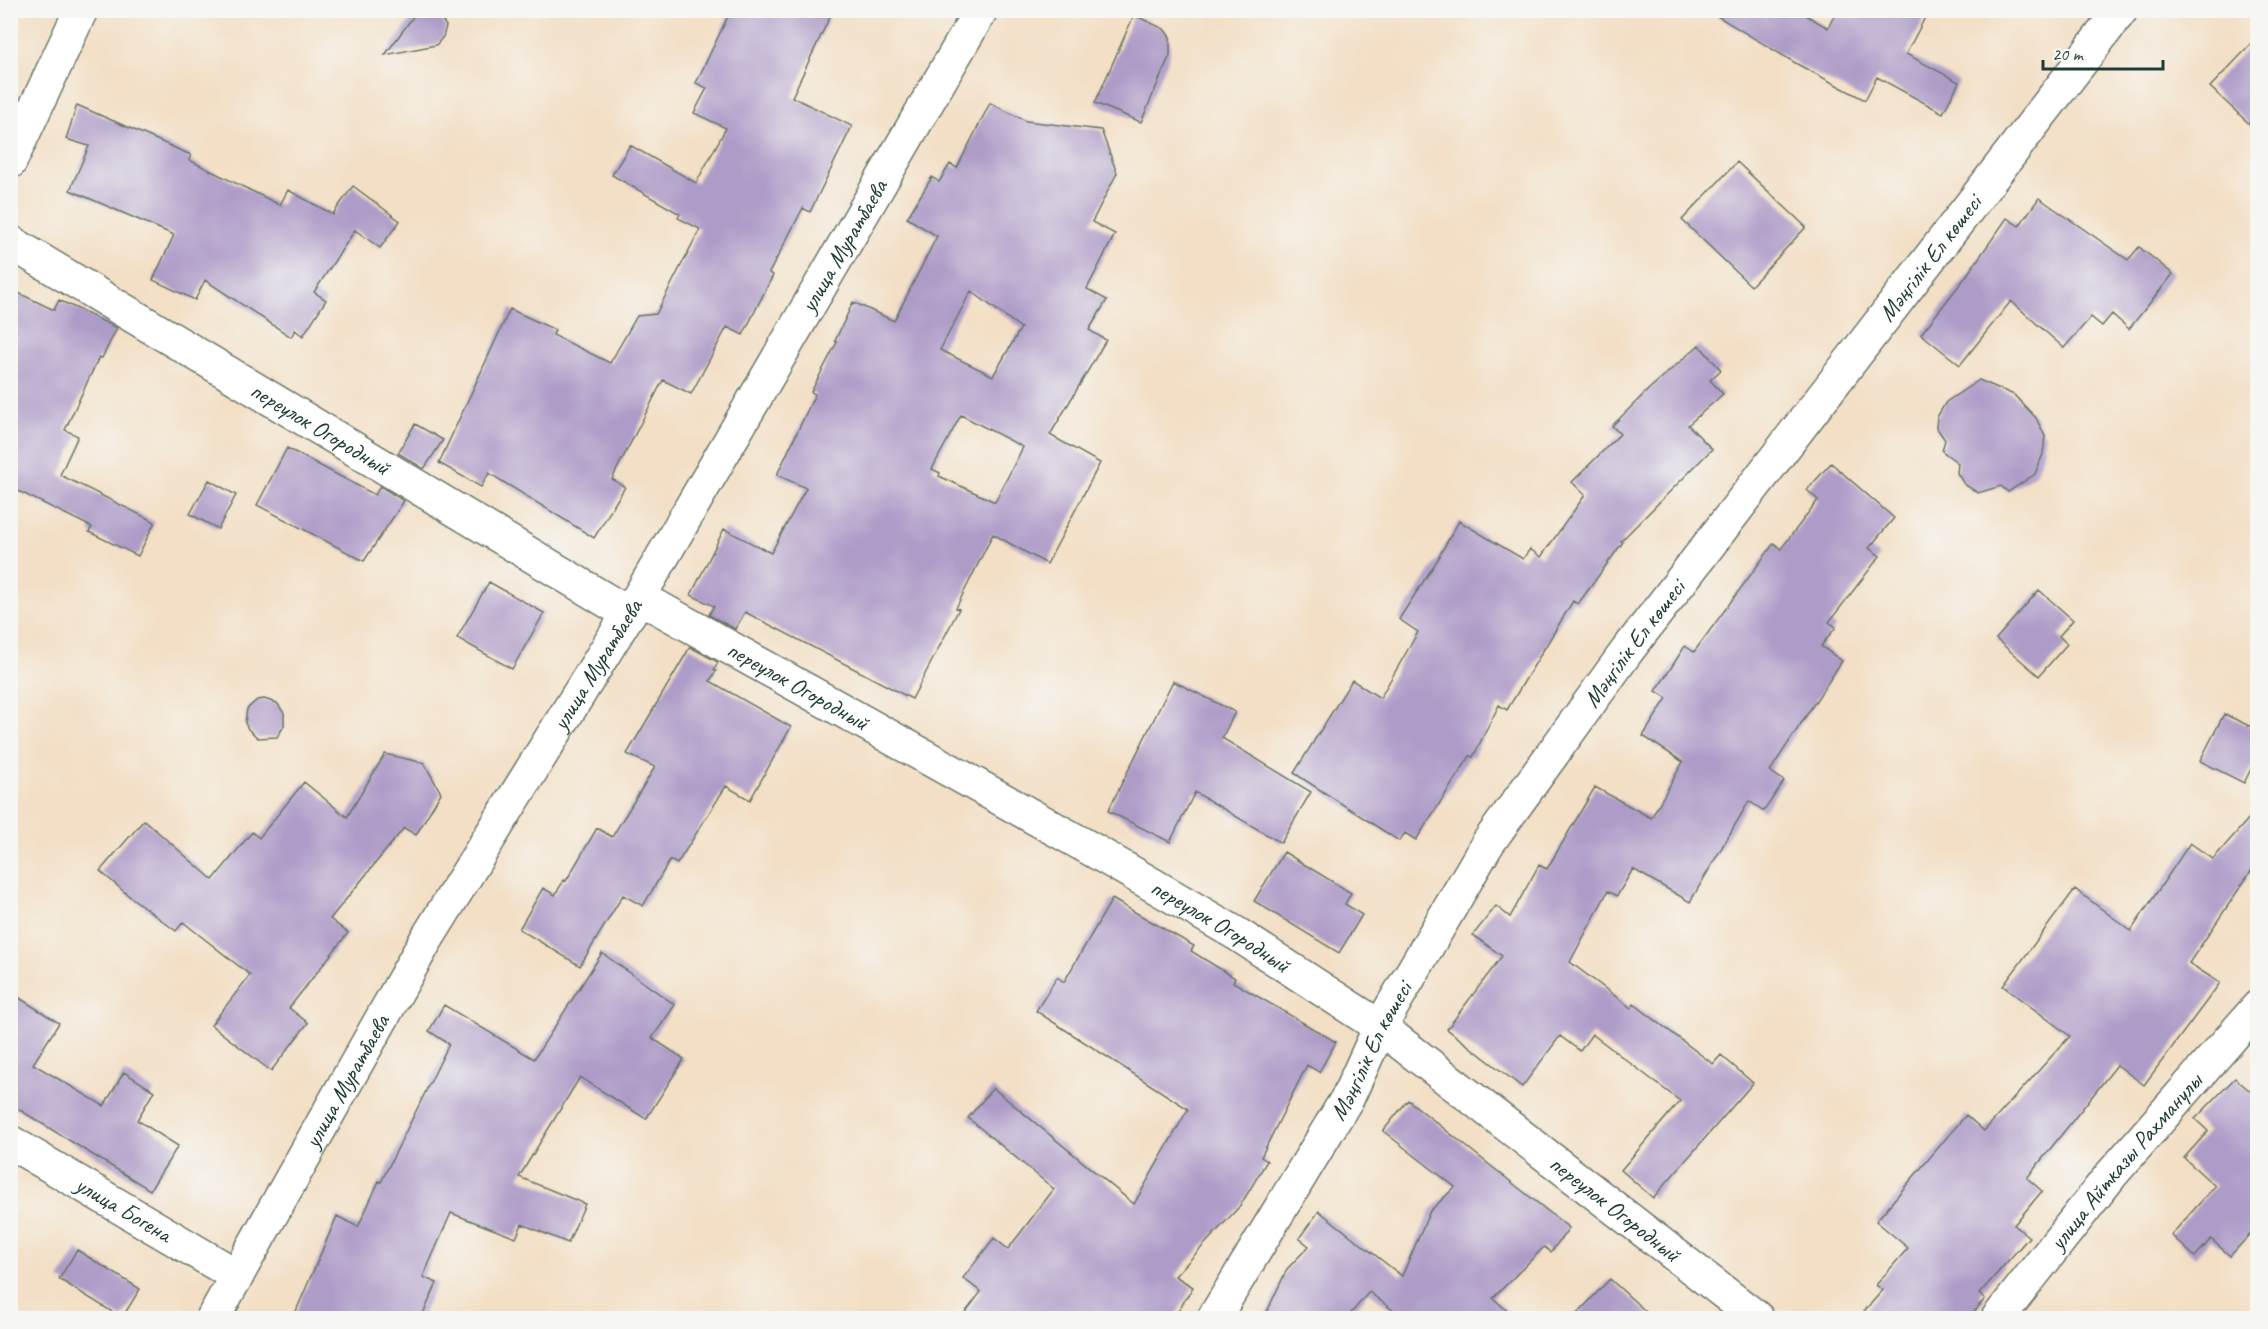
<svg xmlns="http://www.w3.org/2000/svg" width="2268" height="1329" font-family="Caveat,sans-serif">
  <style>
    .building { fill: #ae9cc8; fill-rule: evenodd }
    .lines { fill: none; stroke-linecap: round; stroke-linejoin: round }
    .minor-casing { stroke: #697667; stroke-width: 36 }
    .minor { stroke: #fff; stroke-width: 33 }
    .labels { text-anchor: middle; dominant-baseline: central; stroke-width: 5; stroke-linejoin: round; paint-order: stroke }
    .street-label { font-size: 24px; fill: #1f3d34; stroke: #f6f6f2 }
  </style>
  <rect width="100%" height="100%" fill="#f6f6f2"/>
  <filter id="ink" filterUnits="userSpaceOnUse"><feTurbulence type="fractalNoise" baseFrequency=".0167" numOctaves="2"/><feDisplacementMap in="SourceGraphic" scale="12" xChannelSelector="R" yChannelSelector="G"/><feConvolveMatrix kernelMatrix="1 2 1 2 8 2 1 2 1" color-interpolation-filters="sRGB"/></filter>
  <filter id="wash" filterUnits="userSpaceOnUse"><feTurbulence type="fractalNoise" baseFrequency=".008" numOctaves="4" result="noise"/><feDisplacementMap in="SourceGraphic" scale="24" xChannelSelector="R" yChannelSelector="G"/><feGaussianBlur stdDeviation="1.35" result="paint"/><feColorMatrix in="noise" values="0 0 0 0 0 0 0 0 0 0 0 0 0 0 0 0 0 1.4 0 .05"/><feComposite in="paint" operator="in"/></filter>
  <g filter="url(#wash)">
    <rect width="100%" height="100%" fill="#f3dfc5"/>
    <g id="blocks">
      <!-- building -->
      <path class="building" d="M418,10H436L446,26L443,37L436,45L385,55Z
        M731,10H833L792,97L852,126L810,212L803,208L769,273L773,275L743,335L727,327L691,394L663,380L612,479L625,487L594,538L489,473L481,487L439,463L510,309L555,330L553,335L610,363L637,316L656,314L700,229L678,218L680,214L612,175L630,145L696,183L726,128L694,113L707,88L696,83Z
        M1707,10H1797L1828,28L1837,10H1929L1906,54L1959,82L1943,113L1877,77L1865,100L1797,64Z
        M1134,15L1164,29L1170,37V55L1141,122L1095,103Z
        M2258,37V132L2210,87Z
        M990,103L1026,121L1101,130L1117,173L1092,222L1115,234L1087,289L1107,300L1089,330L1106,340L1050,435L1100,463L1047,564L993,534L956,608L959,609L912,699L745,612L735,629L709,615L714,606L691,595L724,529L771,553L806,488L777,475L815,394L811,392L837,342L835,341L853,302L894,321L937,236L907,218L932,177L939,182L950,164L957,168ZM971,291L1021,328L993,376L940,350ZM961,415L1023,447L995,502L939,476L940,473L932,469Z
        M77,105L191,155L189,160L280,205L288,190L334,215L333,214L353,186L400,221L380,248L355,230L314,292L326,300L303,336L295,330L291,337L205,280L195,300L153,280L174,235L70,190L89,146L66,139Z
        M1737,162L1806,227L1751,286L1682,220Z
        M2039,198L2128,260L2139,247L2173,274L2129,329L2112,314L2102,326L2091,317L2064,348L2011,301L1960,365L1921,334L1964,279L2007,218L2019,226Z
        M10,289L54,310L59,300L117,328L102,358L99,357L65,430L78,436L60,475L155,522L138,556L89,532L92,527L10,487Z
        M1699,345L1721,370L1710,380L1723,394L1688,425L1712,449L1621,541L1623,542L1578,604L1573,601L1507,710L1499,705L1473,757L1470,756L1416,840L1405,833L1399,841L1294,773L1352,680L1380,698L1418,632L1399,619L1440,556H1439L1459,521L1523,559L1530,549L1541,557L1585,495L1572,482L1620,434L1612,426L1649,389Z
        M1979,380L2014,395L2036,418L2045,436L2043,454L2035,474L2008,492L2001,486L1978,493L1964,484L1957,473L1958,463L1942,451L1945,440L1936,427L1937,417L1946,402Z
        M415,424L443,440L424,469L398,453Z
        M287,448L375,495L380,486L404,501L364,561L257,505Z
        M1831,463L1894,518L1869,548L1880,556L1829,622L1836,627L1821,646L1842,661L1770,771L1784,781L1764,811L1749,801L1690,902L1633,869L1617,896L1608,891L1570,962L1631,1008L1634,1004L1713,1064L1721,1055L1753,1083L1653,1198L1621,1170L1680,1101L1592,1034L1580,1051L1560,1036L1522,1087L1447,1029L1502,956L1473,935L1496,906L1510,917L1539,865L1547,869L1595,787L1651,818L1683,762L1643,736L1667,698L1656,691L1685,646L1694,652L1774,543L1781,549L1818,500L1807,490Z
        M209,480L236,495L218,529L190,514Z
        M489,582L544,613L512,669L457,638Z
        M2039,590L2073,620L2059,636L2067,644L2039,676L1996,639Z
        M690,647L718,662L714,670L716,671L710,681L791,727L750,800L726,786L677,864L670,860L643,906L623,895L580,966L519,929L543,888L555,895L564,880L566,881L597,828L612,837L655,767L627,754Z
        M1173,681L1235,712L1222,738L1311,792L1281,843L1195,792L1170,842L1108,811Z
        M264,699L277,703L284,713V726L277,737L258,738L248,729L245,723L247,709L257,700Z
        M2224,714L2258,730V755L2244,783L2200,761Z
        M385,754L424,763L441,793L416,835L404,828L330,919L348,933L289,1008L308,1023L271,1071L211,1025L250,975L183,922L176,931L128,895L100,871L144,820L213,880L252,832L259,838L304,782L347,817Z
        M2258,808V861L2189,963L2220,983L2144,1085L2117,1065L2027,1178L2042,1191L2014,1225L2029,1237L1979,1294L1985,1299L1968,1318H1858L1883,1290L1876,1285L1908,1248L1876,1221L1966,1115L1984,1131L2070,1036L2003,986L2075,889L2131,931L2190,843L2213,859Z
        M1284,852L1351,893L1345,904L1362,915L1339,953L1254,901Z
        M1112,899L1194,946L1191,951L1235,978L1233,982L1336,1042L1319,1072L1307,1065L1261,1157L1267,1161L1240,1206L1175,1276L1193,1287L1174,1318H961L981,1292L963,1278L994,1238L1008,1249L1054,1189L968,1118L993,1088L1134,1204L1188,1109L1036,1011L1057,977L1064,982Z
        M602,953L675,1005L652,1038L684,1059L646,1119L580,1077L519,1177L585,1204L568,1243L522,1224L516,1238L451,1213L423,1277L437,1283L421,1318H293L337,1216L358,1227L379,1181L381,1182L449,1044L429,1031L444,1005L534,1059Z
        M10,992L59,1023L33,1064L104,1106L124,1072L154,1091L137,1120L178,1146L150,1190L10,1104Z
        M2235,1078L2258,1098V1226L2230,1256L2211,1239L2195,1257L2171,1235L2215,1186L2184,1158L2208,1131L2195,1119Z
        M1408,1100L1569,1228L1551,1252L1544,1247L1493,1298L1515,1318H1403L1369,1292L1347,1318H1264L1287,1269L1309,1246L1299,1238L1319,1211L1402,1276L1430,1211L1455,1187L1383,1131Z
        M77,1250L140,1289L122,1318L59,1279Z
        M1610,1279L1653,1318H1573Z"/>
    </g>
  </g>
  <g filter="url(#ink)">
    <use href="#blocks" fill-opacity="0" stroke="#697667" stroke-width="1.5"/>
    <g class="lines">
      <!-- minor casing -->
      <g class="minor-casing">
        <g id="minor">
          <path d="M10,162L81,10"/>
          <path id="s1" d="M10,242L629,614"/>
          <path id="s2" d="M639,597L1091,849L1237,934L1380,1027L1757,1318"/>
          <path id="s3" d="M10,1142L237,1276"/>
          <path id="s4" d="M213,1318L426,940L639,597L981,10"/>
          <path id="s5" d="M1214,1318L1348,1097L1380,1027L1488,843L1627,651L2121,10"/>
          <path id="s6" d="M1998,1318L2111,1175L2258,1007"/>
        </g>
      </g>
      <!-- minor -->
      <use href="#minor" class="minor"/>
    </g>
  </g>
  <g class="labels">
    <!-- street labels -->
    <g class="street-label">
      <text stroke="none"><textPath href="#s4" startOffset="1244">улица Муратбаева</textPath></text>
      <text stroke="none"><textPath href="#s5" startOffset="1282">Мәңгілік Ел көшесі</textPath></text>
      <text stroke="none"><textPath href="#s1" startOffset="362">переулок Огородный</textPath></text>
      <text stroke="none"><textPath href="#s5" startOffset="796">Мәңгілік Ел көшесі</textPath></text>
      <text stroke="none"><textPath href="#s4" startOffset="758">улица Муратбаева</textPath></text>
      <text stroke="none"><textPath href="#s2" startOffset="182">переулок Огородный</textPath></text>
      <text stroke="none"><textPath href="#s2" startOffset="668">переулок Огородный</textPath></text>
      <text stroke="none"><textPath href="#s5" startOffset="310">Мәңгілік Ел көшесі</textPath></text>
      <text stroke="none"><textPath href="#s4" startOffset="272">улица Муратбаева</textPath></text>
      <text stroke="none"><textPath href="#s6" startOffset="202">улица Айтказы Рахманулы</textPath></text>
      <text stroke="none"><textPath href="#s2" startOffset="1154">переулок Огородный</textPath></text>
      <text stroke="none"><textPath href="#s3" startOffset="132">улица Богена</textPath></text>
    </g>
  </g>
  <!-- margin -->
  <rect width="2268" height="1329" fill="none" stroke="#f6f6f2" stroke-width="36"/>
  <!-- scale -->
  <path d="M2043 60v9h120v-9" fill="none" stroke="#1f3d34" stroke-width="3"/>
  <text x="2052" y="60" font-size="18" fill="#1f3d34" stroke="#f6f6f2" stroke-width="4.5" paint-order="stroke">20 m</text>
</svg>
